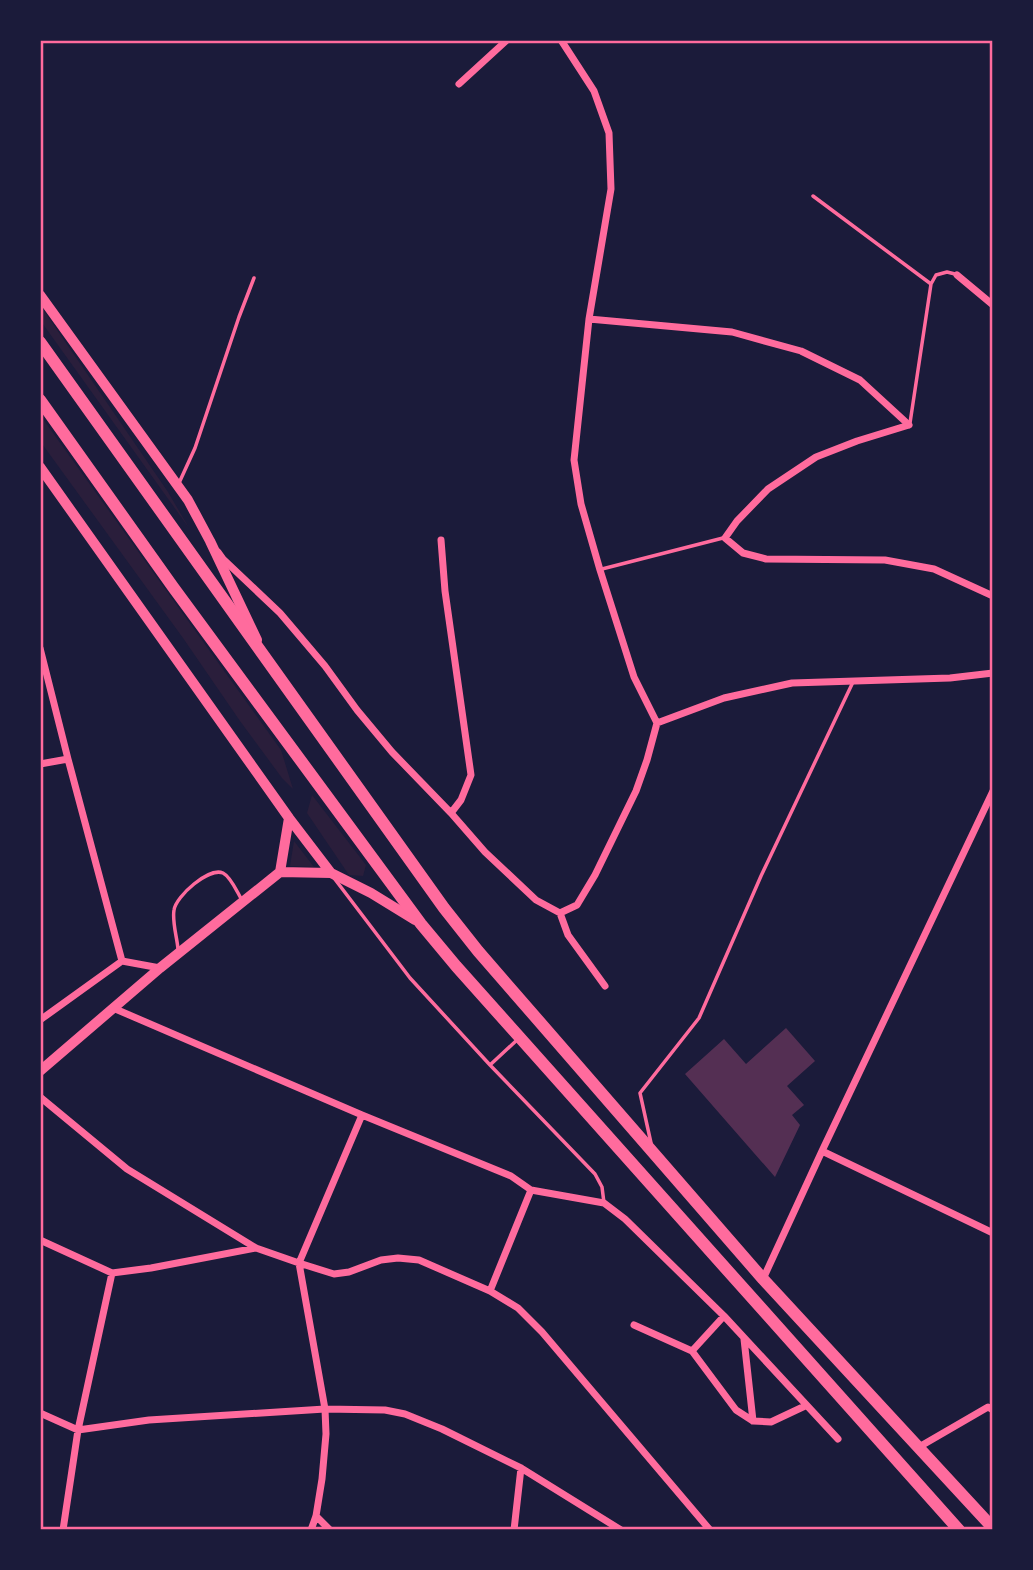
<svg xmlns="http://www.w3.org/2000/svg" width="1033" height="1570" font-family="'PT Serif',serif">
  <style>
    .green { fill: #2a1e3b }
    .building { fill: #542f53 }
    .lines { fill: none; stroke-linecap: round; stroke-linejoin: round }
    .service { stroke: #ff6b9d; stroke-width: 3.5 }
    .minor { stroke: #ff6b9d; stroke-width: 7 }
    .secondary { stroke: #ff6b9d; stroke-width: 10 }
    .motorway { stroke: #ff6b9d; stroke-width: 12 }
    .neatline { fill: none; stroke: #ff6b9d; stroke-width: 2.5 }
  </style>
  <rect width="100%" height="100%" fill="#1b1b3a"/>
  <!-- green -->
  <path class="green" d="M40,305L168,492L189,528L40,320Z
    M40,415L281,750L293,789L282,778L240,721L183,638L40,441Z
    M312,795L366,865L363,876L349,875L307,813Z
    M294,841L314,867L290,866Z"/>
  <!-- building -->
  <path class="building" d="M786,1028L815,1061L787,1086L804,1105L792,1115L800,1125L775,1177L685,1074L724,1039L746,1064Z"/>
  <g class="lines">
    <!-- service -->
    <path class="service" d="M813,196L931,284
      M910,423L931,284L936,275L947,272L955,274
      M179,483L195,448L239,317L254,278
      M602,569L723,538
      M334,878L410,978L490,1065L595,1174L602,1187L604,1203
      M178,949C177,937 172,922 174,910C176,896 209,867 223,873C231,877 237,892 242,900
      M490,1065L517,1040
      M651,1143L640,1093L699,1018L761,876L853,682"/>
    <!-- minor -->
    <path class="minor" d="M561,40L594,91L609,133L611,189L589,319L574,460L581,504L600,570L634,677L657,723
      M459,84L507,40
      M957,275L993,305
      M589,319L732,332L801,351L860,380L909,425
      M909,425L857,441L816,457L768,489L737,521L725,538L743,553L766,559L885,560L934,569L993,596
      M441,540L445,591L471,775L461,800L451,813
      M218,552L223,559L280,613L325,666L357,710L392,752L451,813L485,852L536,900L560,913
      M40,648L68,759L122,961L160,968
      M657,723L724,698L792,683L950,678L993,673
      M40,764L68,759
      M560,913L577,905L595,875L636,791L647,760L657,723
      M560,913L568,935L605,986
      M113,1008L362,1115L511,1176L531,1190L604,1203L625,1219L724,1316L838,1439
      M40,1020L122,961
      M40,1097L127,1169L256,1248L299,1263L334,1274L349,1272L381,1260L398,1258L419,1260L490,1291L518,1308L542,1332L710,1530
      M822,1151L993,1233
      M40,1240L112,1273L151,1268L256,1248
      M763,1279L822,1151L993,791
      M490,1291L531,1190
      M634,1325L692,1351
      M744,1339L753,1421
      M692,1351L736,1410L753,1421L771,1422L805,1406
      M692,1351L724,1316
      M40,1413L78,1430L149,1420L325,1409L385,1410L405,1414L442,1429L521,1468L621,1530
      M919,1447L988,1407L993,1410
      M316,1516L330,1530
      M63,1530L78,1430L112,1273
      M311,1530L316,1516L322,1479L326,1434L325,1409L299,1263L362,1115
      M514,1530L521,1468"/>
    <!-- secondary -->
    <path class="secondary" d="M40,295L188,500L210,541L257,640
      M40,467L289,818L331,873L371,893L415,920
      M280,872L289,818
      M40,1071L160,968L280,872L331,873"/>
    <!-- motorway -->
    <path class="motorway" d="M40,342L444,908L478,951L763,1279L993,1528
      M40,400L173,587L421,924L456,966L959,1530"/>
  </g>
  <!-- border -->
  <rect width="1033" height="1570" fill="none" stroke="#1b1b3a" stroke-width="84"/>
  <rect x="42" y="42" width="949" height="1486" class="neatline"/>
</svg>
